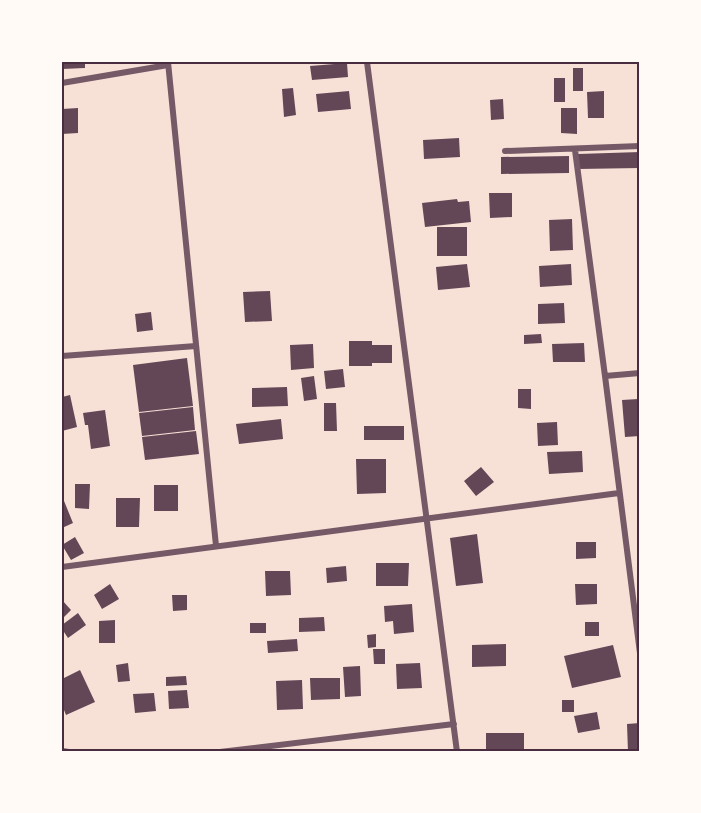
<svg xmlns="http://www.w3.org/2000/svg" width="701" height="813" font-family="'Open Sans',sans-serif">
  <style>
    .building { fill: #644757 }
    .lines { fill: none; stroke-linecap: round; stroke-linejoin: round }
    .minor { stroke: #755966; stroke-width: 6 }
    .neatline { fill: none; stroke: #4a2c40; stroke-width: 2 }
  </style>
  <rect width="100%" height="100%" fill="#f7e1d7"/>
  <!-- building -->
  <path class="building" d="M62,62H85V68L62,69Z
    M347,63L348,77L312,80L310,66Z
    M573,68H583V91H573Z
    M554,78H565V102H554Z
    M293,88L296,115L284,117L282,89Z
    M349,91L351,109L318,112L316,94Z
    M604,91V118H588L587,92Z
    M503,99L504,119L491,120L490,100Z
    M78,108V133L62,134V109Z
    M561,108H577V134L561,133Z
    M459,138L460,157L424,159L423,140Z
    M640,152V168L578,169V154Z
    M569,156V173L501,174V157Z
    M489,193H512V217L490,218Z
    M457,199L458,202L469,201L471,222L425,227L422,203Z
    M572,219L573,250L550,251L549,220Z
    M437,227H467V256H437Z
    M467,264L470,287L438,290L436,267Z
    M571,264L572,285L540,287L539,266Z
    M270,291L272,321L245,322L243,292Z
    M564,303L565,323L538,324V304Z
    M151,312L153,330L137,332L135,314Z
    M541,334L542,343L524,344V335Z
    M349,341H372V345H392V363H372V366H349Z
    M584,343L585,362H553L552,344Z
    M313,344L314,368L291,370L290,345Z
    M187,358L193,406L139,412L133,365Z
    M343,369L345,387L326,389L324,371Z
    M314,376L317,399L304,401L301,378Z
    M287,387L288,406L252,407V388Z
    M518,389H531V409L518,408Z
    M70,395L77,427L62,431V397Z
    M638,399L640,436L625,437L622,400Z
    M324,403H336L337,431H324Z
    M193,407L195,430L142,436L139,413Z
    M105,410L110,446L91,449L88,425H85L83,413Z
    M281,419L283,439L239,444L236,424Z
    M557,422L558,445L538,446L537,423Z
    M364,426H404V440H364Z
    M196,431L199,454L145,460L142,437Z
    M582,451L583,472L549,474L547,452Z
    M356,459H386V493L357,494Z
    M481,467L494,482L476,496L464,481Z
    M75,484H90L89,509L75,508Z
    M154,485H178V511H154Z
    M62,496L73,523L62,528Z
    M116,498H140L139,527H116Z
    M477,534L483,583L456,586L450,538Z
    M75,537L84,553L71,560L62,545Z
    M576,542H596V558L576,559Z
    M376,563H409L408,586H376Z
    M346,566L347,581L327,583L326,568Z
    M265,571H290L291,595L266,596Z
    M110,584L119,599L102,609L94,595Z
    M575,584H597V604L576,605Z
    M172,595H187V610L173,611Z
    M62,600L71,610L62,619Z
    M412,604L414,632L394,634L393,621L385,622L384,606Z
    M78,613L86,625L68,638L62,629V625Z
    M324,617L325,631L299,632V618Z
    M115,620V643H99V621Z
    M585,622H599V636H585Z
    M250,623H266V633H250Z
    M376,634V647L368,648L367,635Z
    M297,639L298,651L268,653L267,641Z
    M506,644V666L472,667V645Z
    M613,645L621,677L572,688L564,656Z
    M373,649H385V664H374Z
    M128,663L130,681L118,682L116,665Z
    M420,663L422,688L397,689L396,664Z
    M360,666L361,696L345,697L343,667Z
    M80,670L95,702L66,715L62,705V679Z
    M186,676L187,685L166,686V677Z
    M310,678H340V699L311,700Z
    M302,680L303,709L277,710L276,681Z
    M187,690L189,708L169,709L168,691Z
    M154,693L156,711L135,713L133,694Z
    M562,700H574V712H562Z
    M597,712L600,729L578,733L574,716Z
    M640,723V752H628L627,724Z
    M486,733H524V752H486Z"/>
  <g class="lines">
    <!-- minor -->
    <path class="minor" d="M168,62L216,546
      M367,62L457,752
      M62,83L168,65
      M575,150L605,376
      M505,151L640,146
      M62,356L196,346
      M640,373L605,376L640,653
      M62,567L619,493
      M62,751L69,752
      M220,752L454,724"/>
  </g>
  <!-- border -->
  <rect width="701" height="813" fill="none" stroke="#fffaf5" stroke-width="126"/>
  <rect x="63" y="63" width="575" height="687" class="neatline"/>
</svg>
